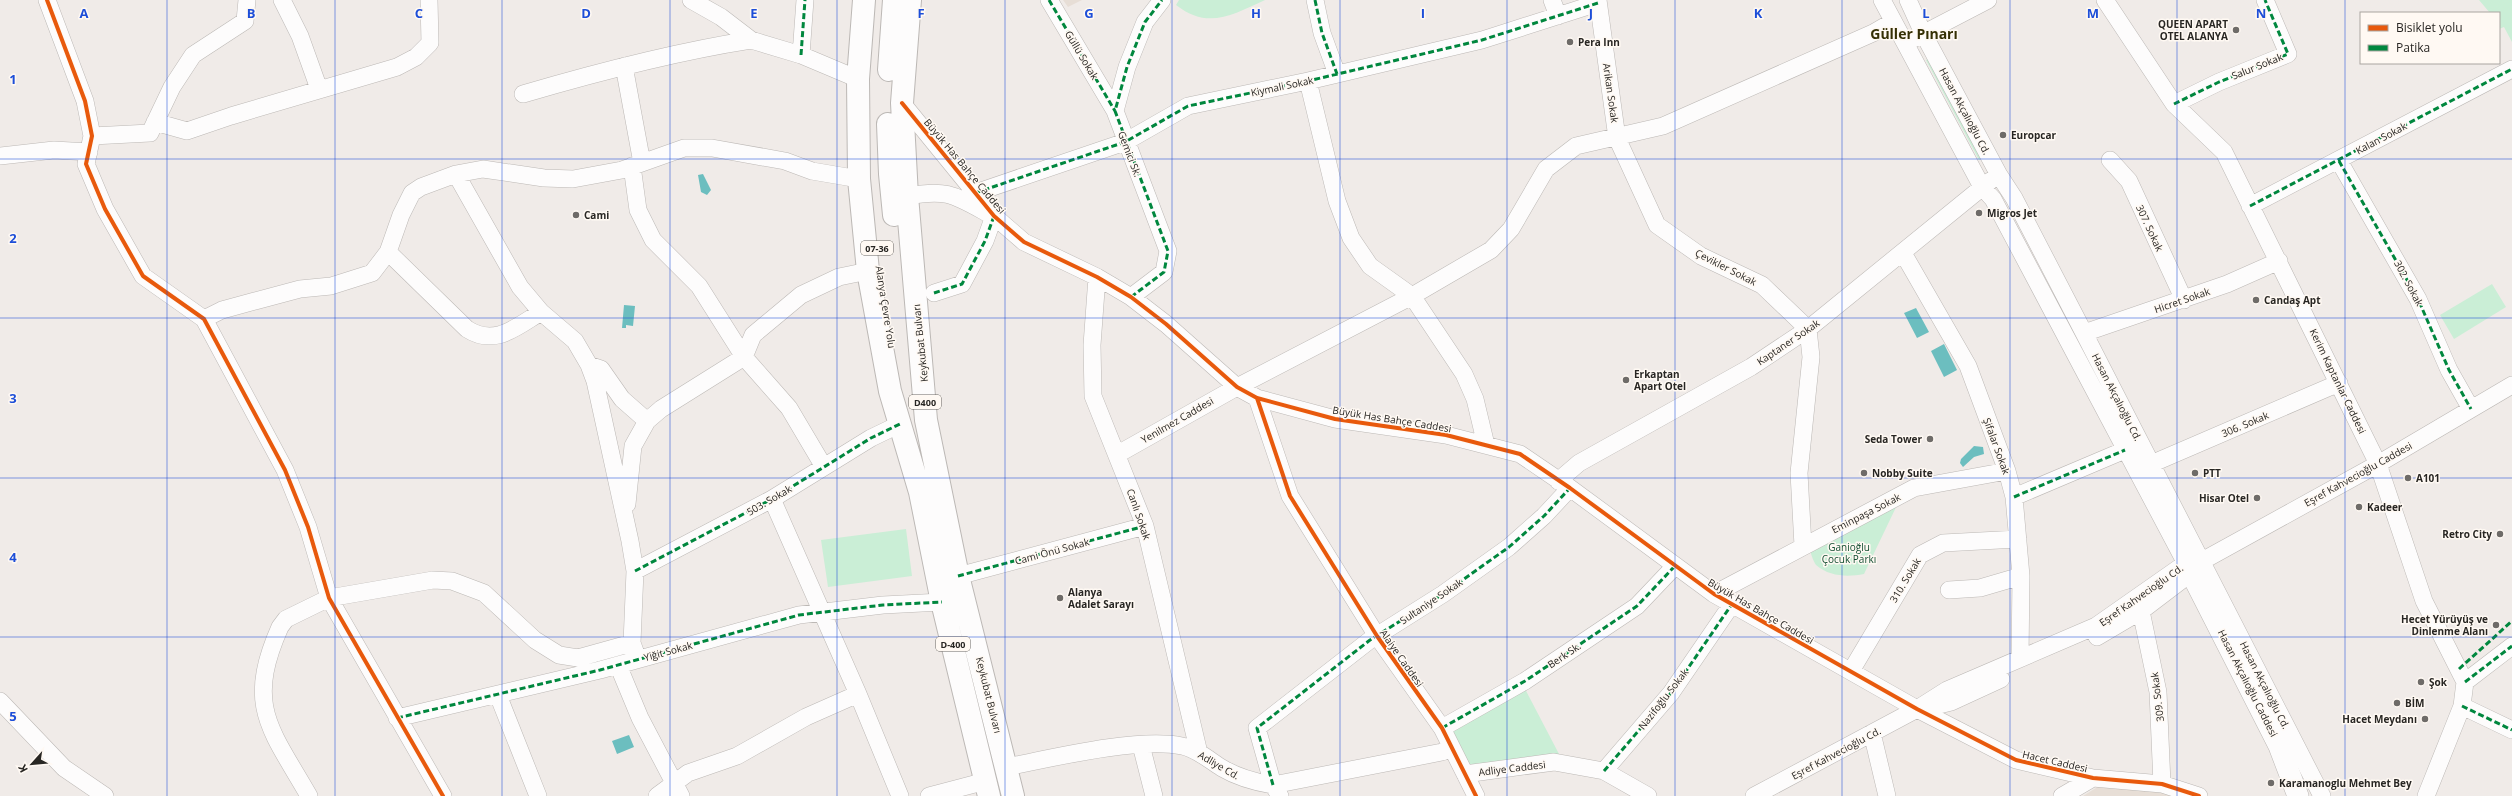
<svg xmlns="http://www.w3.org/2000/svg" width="2512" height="796" font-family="'Open Sans',sans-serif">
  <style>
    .built { fill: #e7ded6 }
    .green { fill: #caeed6 }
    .water { fill: #6cbebf }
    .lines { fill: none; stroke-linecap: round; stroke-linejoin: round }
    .minor-casing { stroke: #bcb8b5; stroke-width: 18 }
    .major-casing { stroke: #bcb8b5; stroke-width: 22 }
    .highway-casing { stroke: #bcb8b5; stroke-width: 24 }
    .minor { stroke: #fdfcfc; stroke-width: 17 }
    .major { stroke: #fdfcfc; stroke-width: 21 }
    .highway { stroke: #fdfcfc; stroke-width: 22 }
    .quiet { stroke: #00873e; stroke-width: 3; stroke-dasharray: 6 3; stroke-linecap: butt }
    .cycleway-casing { stroke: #fff9f3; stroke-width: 6 }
    .cycleway { stroke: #e8590c; stroke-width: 4 }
    .grid { fill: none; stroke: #1d4ed8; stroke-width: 1; stroke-opacity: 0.55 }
    .poi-dot { fill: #6e6b68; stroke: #fff9f3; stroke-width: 1.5 }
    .labels { text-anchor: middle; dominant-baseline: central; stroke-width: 3; stroke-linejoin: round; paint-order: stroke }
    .shield { fill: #fff9f3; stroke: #686561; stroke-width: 1 }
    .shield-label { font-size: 9px; font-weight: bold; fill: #282623 }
    .poi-label { font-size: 10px; font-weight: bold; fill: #282623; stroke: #fff9f3; text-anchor: start }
    .street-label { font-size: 10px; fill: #282623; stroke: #fff9f3 }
    .park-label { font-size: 10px; fill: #134f32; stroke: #fff9f3 }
    .district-label { font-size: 14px; font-weight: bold; fill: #352f04; stroke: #fff9f3 }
    .grid-label { font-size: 13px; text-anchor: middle; font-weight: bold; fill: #1d4ed8; stroke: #fff9f3; stroke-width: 3; stroke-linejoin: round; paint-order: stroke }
  </style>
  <rect width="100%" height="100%" fill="#f0ebe8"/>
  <!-- built -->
  <path class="built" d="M1063,0H1082L1068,7Z
    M2104,783L2184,796H2083Z"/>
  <!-- green -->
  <path class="green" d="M1179,0H1265C1232,15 1208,30 1176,5Z
    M2479,0H2512V42L2504,27L2499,29V13H2490Z
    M1929,58L1983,158L1979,160L1926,60Z
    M2492,284L2506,307L2454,339L2440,315Z
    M1899,501L1864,574C1848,577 1830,577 1816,565C1813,561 1811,553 1809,548Z
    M906,529L912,576L828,587L821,540Z
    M1524,687L1559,754L1468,769L1448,729Z"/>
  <!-- water -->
  <path class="water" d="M703,174L711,190L707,195L701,192L698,175Z
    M624,305L635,306L633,326L626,325V328H622Z
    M1916,308L1929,332L1917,338L1904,313Z
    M1944,344L1957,370L1944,377L1931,351Z
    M1974,446L1983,447L1984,454L1974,457L1963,467L1960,463L1961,459Z
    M629,735L634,747L617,754L612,741Z"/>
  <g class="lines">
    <!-- minor casing -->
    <g class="minor-casing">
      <path id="minor" d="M47,0L85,101L92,136L86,164L105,209L143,276L204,319L285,470L308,527L329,598L443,796
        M282,0L300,36L319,89
        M691,0L721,17L751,40L801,55L858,79
        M1049,0L1115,111
        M1315,0L1322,33L1337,74
        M1552,0L1558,16
        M1598,0L1617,138L1657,225L1701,256L1762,285L1808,329L1811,357L1799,473L1803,546
        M1882,0L1982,187L1993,199L2191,573
        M1908,0L1923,33L1999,175L2014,198L2084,333L2322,796
        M2105,0L2174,104L2224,152L2378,464L2424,601L2465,682L2462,706L2426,796
        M1913,39L1988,0
        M801,55L805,0
        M624,66L642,163
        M1308,81L1337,201L1351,238L1370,266L1412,296L1464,374L1475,399L1486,445
        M523,94C598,72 674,52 751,40
        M902,103L994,216L1024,242L1097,277L1131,297L1166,324L1237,387L1257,398L1335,419L1446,435L1520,454L1570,488L1714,594L1917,709L2016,760L2093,778L2162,784L2199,796
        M2174,104L2219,82L2288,54L2265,0
        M155,122L187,131L231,116L397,67L416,57L430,43L429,0
        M92,136L150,133L172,87L193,55L245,21L247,0
        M0,156L54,150L89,152
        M2110,160L2129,181L2184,300
        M2339,161L2418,299L2449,370L2471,409
        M632,166L638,210L653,240L699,286L744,357L789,408L824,467
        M456,174L520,287L541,312L575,341L589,365L595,381L630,541L635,571L632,643L636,654
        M975,193L1125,142L1188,106L1308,81L1482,40L1598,3
        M907,196C946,189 953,194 987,213
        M2250,206L2512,69
        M388,252L467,329C495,347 516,327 541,312
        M1903,253L1968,366L2007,471L2014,497L2021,576L2020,658
        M1097,277L1092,345L1093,396L1145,526L1199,753
        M934,293L962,284L985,241L994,216
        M1131,297L1164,272L1168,251L1115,111L1127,67L1145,22L1162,0
        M204,319L222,310L255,301L300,289L331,286L372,273L388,252L401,215L412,193L421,187L456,174L483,169L544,178L573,179L622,170L684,148H712L785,161L812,171L859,179
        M2084,333L2227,284L2279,261
        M589,365L601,369L622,399L647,421
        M1257,398L1290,496L1377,636L1442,728L1476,796
        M1118,454L1237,387L1412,296L1491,250L1511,229L1546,169L1576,146L1663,126L1873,33L1892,22
        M2151,464L2339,383
        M1558,481L1579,463L1751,367L1808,329L1990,181
        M2014,497L2125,450
        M772,499L858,694L900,796
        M627,504L633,446L647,421L661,409L744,357L753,335L801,295L839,277L868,271
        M635,571L772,499L871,438L900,424
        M958,576L1145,526
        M1949,590L1980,588L2021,576
        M1714,594L1914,488L2007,471
        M2141,611L2158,692L2162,784
        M2097,637L2141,611L2191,573L2197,567
        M618,665L640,718L681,796
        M1851,671L1920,555L1943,543L2018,539
        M2465,682L2512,646
        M498,695L538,796
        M0,701L64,768L105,796
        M2462,706L2512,730
        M1927,708L1951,702L2001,679
        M397,718L600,670L799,615L883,605L942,602
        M1442,728L1525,681L1637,606L1674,567
        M1872,733L1887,796
        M1141,745L1154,796
        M1007,767C1052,758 1138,737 1182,746C1197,749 1209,760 1222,768C1239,778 1254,782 1273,785L1442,752L1452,748
        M1604,771L1671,693L1732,604
        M1465,774L1554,762L1604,771L1648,796
        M309,796C270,728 245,706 280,627L286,619L329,598L433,580L452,581L484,593L535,640L559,655L578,658L632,643
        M657,796L688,773L737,756L806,717L858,694
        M929,796L986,781
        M1280,796L1273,785L1257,728L1370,640L1443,594L1509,547L1544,516L1570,488
        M1754,796L1917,709L1947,690L2096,626L2186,563L2202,561L2213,555L2378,464L2512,385
        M2062,796L2093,778"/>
    </g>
    <!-- major casing -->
    <g class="major-casing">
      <path id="major" d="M2191,573L2279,746L2298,796"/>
    </g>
    <!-- highway casing -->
    <g class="highway-casing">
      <path id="highway" d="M864,0L858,79L859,179L868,271L890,391L920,492L942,602L989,796
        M910,0L902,103L907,196L926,420L958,576L1013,796
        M889,70L894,0
        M888,124L890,174L894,215"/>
    </g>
    <!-- minor -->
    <use href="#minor" class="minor"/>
    <!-- major -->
    <use href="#major" class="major"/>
    <!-- highway -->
    <use href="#highway" class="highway"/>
    <!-- quiet -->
    <path class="quiet" d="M1049,0L1115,111
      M1315,0L1322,33L1337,74
      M801,55L805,0
      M2174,104L2219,82L2288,54L2265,0
      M2339,161L2418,299L2449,370L2471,409
      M975,193L1125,142L1188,106L1308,81L1482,40L1598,3
      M2250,206L2512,69
      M934,293L962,284L985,241L994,216
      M1131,297L1164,272L1168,251L1115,111L1127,67L1145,22L1162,0
      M2014,497L2125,450
      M635,571L772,499L871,438L900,424
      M958,576L1145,526
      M2459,669L2512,621
      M2465,682L2512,646
      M2462,706L2512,730
      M397,718L600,670L799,615L883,605L942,602
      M1442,728L1525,681L1637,606L1674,567
      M1604,771L1671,693L1732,604
      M1273,785L1257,728L1370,640L1443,594L1509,547L1544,516L1570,488"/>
    <!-- cycleway casing -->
    <g class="cycleway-casing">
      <path id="cycleway" d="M47,0L85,101L92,136L86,164L105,209L143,276L204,319L285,470L308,527L329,598L443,796
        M902,103L994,216L1024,242L1097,277L1131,297L1166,324L1237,387L1257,398L1335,419L1446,435L1520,454L1570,488L1714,594L1917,709L2016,760L2093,778L2162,784L2199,796
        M1257,398L1290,496L1377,636L1442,728L1476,796"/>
    </g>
    <!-- cycleway -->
    <use href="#cycleway" class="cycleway"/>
  </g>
  <!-- grid -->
  <path class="grid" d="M167,0V796M335,0V796M502,0V796M670,0V796M837,0V796M1005,0V796M1172,0V796M1340,0V796M1507,0V796M1675,0V796M1842,0V796M2010,0V796M2177,0V796M2345,0V796M0,159H2512M0,318H2512M0,478H2512M0,637H2512"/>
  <!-- markers -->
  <g class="poi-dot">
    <circle cx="2236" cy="30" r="4"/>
    <circle cx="1570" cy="42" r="4"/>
    <circle cx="2003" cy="135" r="4"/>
    <circle cx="1979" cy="213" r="4"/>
    <circle cx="576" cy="215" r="4"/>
    <circle cx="2256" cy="300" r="4"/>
    <circle cx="1626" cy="380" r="4"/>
    <circle cx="1930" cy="439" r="4"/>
    <circle cx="1864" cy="473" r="4"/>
    <circle cx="2195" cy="473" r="4"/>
    <circle cx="2408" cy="478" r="4"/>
    <circle cx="2257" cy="498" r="4"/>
    <circle cx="2359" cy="507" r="4"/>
    <circle cx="2500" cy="534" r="4"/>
    <circle cx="1060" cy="598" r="4"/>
    <circle cx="2496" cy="625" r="4"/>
    <circle cx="2421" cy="682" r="4"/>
    <circle cx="2397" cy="703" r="4"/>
    <circle cx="2425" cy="719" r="4"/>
    <circle cx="2271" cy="783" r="4"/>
  </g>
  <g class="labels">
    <!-- shield labels -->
    <g class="shield">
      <rect x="861" y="241" width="32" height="14" rx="3"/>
      <rect x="909" y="395" width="32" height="14" rx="3"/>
      <rect x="936" y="637" width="34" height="14" rx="3"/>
    </g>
    <g class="shield-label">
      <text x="877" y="248">07-36</text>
      <text x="925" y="402">D400</text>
      <text x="953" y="644">D-400</text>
    </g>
    <!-- poi labels -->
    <g class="poi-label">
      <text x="2228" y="24" text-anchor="end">QUEEN APART<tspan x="2228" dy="12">OTEL ALANYA</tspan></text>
      <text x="1578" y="42">Pera Inn</text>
      <text x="2011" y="135">Europcar</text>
      <text x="1987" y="213">Migros Jet</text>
      <text x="584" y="215">Cami</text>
      <text x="2264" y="300">Candaş Apt</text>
      <text x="1634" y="374">Erkaptan<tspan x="1634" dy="12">Apart Otel</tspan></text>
      <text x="1922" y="439" text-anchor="end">Seda Tower</text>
      <text x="1872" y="473">Nobby Suite</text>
      <text x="2203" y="473">PTT</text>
      <text x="2416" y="478">A101</text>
      <text x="2249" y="498" text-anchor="end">Hisar Otel</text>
      <text x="2367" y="507">Kadeer</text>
      <text x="2492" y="534" text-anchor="end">Retro City</text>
      <text x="1068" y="592">Alanya<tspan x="1068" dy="12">Adalet Sarayı</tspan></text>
      <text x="2488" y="619" text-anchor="end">Hecet Yürüyüş ve<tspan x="2488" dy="12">Dinlenme Alanı</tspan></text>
      <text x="2429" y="682">Şok</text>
      <text x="2405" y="703">BİM</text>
      <text x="2417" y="719" text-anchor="end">Hacet Meydanı</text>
      <text x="2279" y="783">Karamanoglu Mehmet Bey</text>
    </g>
    <!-- street labels -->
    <g class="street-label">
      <text transform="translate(1082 55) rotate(59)">Güllü Sokak</text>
      <text transform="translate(2257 66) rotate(-22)">Salur Sokak</text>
      <text transform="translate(1282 86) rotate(-12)">Kiymali Sokak</text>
      <text transform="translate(1611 93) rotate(82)">Arikan Sokak</text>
      <text transform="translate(1965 111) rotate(62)">Hasan Akçalıoğlu Cd.</text>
      <text transform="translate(2381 138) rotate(-28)">Kalan Sokak</text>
      <text transform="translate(1130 154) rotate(69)">Gemici Sk.</text>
      <text transform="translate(965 166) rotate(50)">Büyük Has Bahçe Caddesi</text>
      <text transform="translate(2150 228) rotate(65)">307. Sokak</text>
      <text transform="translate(1726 267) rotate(27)">Çevikler Sokak</text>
      <text transform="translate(2409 283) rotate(62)">302. Sokak</text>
      <text transform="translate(2182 300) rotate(-19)">Hicret Sokak</text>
      <text transform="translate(886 307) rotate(81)">Alanya Çevre Yolu</text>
      <text transform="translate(1788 342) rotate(-34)">Kaptaner Sokak</text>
      <text transform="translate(920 343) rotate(-96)">Keykubat Bulvarı</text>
      <text transform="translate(2338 381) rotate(64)">Kerim Kaptanlar Caddesi</text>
      <text transform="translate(2117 397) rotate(63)">Hasan Akçalıoğlu Cd.</text>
      <text transform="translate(1392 419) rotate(9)">Büyük Has Bahçe Caddesi</text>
      <text transform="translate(1177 420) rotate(-30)">Yenilmez Caddesi</text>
      <text transform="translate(2245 424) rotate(-23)">306. Sokak</text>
      <text transform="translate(1997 446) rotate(70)">Şifalar Sokak</text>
      <text transform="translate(2358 474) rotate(-29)">Eşref Kahvecioğlu Caddesi</text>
      <text transform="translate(769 500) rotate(-30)">503. Sokak</text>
      <text transform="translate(1866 513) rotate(-27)">Eminpaşa Sokak</text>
      <text transform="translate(1139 514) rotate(71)">Canlı Sokak</text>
      <text transform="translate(1052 551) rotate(-15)">Cami Önü Sokak</text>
      <text transform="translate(1905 580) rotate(-59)">310. Sokak</text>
      <text transform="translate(2141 595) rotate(-35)">Eşref Kahvecioğlu Cd.</text>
      <text transform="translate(1431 601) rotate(-34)">Sultaniye Sokak</text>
      <text transform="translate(1761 611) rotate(30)">Büyük Has Bahçe Caddesi</text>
      <text transform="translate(668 651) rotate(-15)">Yiğit Sokak</text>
      <text transform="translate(1564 655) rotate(-34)">Berk Sk.</text>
      <text transform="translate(1402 658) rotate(55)">Alaiye Caddesi</text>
      <text transform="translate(2248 683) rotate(63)">Hasan Akçalıoğlu Caddesi</text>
      <text transform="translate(2265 685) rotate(63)">Hasan Akçalıoğlu Cd.</text>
      <text transform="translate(989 695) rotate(76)">Keykubat Bulvarı</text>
      <text transform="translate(2157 697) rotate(-97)">309. Sokak</text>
      <text transform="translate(1663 699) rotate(-52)">Nazifoğlu Sokak</text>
      <text transform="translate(1836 753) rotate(-28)">Eşref Kahvecioğlu Cd.</text>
      <text transform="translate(2055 761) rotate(13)">Hacet Caddesi</text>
      <text transform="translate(1219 765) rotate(30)">Adliye Cd.</text>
      <text transform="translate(1512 768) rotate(-7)">Adliye Caddesi</text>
    </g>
    <!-- park labels -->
    <g class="park-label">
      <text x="1849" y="547">Ganioğlu<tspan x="1849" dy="12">Çocuk Parkı</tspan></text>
    </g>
    <!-- district labels -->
    <g class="district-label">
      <text x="1914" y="33">Güller Pınarı</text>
    </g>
  </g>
  <g class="grid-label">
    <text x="84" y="18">A</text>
    <text x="251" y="18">B</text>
    <text x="419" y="18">C</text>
    <text x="586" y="18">D</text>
    <text x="754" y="18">E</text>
    <text x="921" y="18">F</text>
    <text x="1089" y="18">G</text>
    <text x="1256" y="18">H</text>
    <text x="1423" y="18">I</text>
    <text x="1591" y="18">J</text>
    <text x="1758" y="18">K</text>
    <text x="1926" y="18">L</text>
    <text x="2093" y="18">M</text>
    <text x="2261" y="18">N</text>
    <text x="13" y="84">1</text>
    <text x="13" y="243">2</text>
    <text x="13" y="403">3</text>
    <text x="13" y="562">4</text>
    <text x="13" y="721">5</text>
  </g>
  <!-- legend -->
  <rect x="2360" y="12" width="140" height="52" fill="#fff9f3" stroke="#a9a5a0"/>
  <rect x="2368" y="25" width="20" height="6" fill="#e8590c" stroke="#a9a5a0"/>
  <text x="2396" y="32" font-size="12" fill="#282623">Bisiklet yolu</text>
  <rect x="2368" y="45" width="20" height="6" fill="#00873e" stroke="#a9a5a0"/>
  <text x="2396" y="52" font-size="12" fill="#282623">Patika</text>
  <!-- north arrow -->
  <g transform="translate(32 764) rotate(243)" stroke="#fff9f3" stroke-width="3" paint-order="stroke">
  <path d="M0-3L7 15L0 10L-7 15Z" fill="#282623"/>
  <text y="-6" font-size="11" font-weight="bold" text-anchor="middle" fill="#282623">K</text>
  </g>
</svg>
